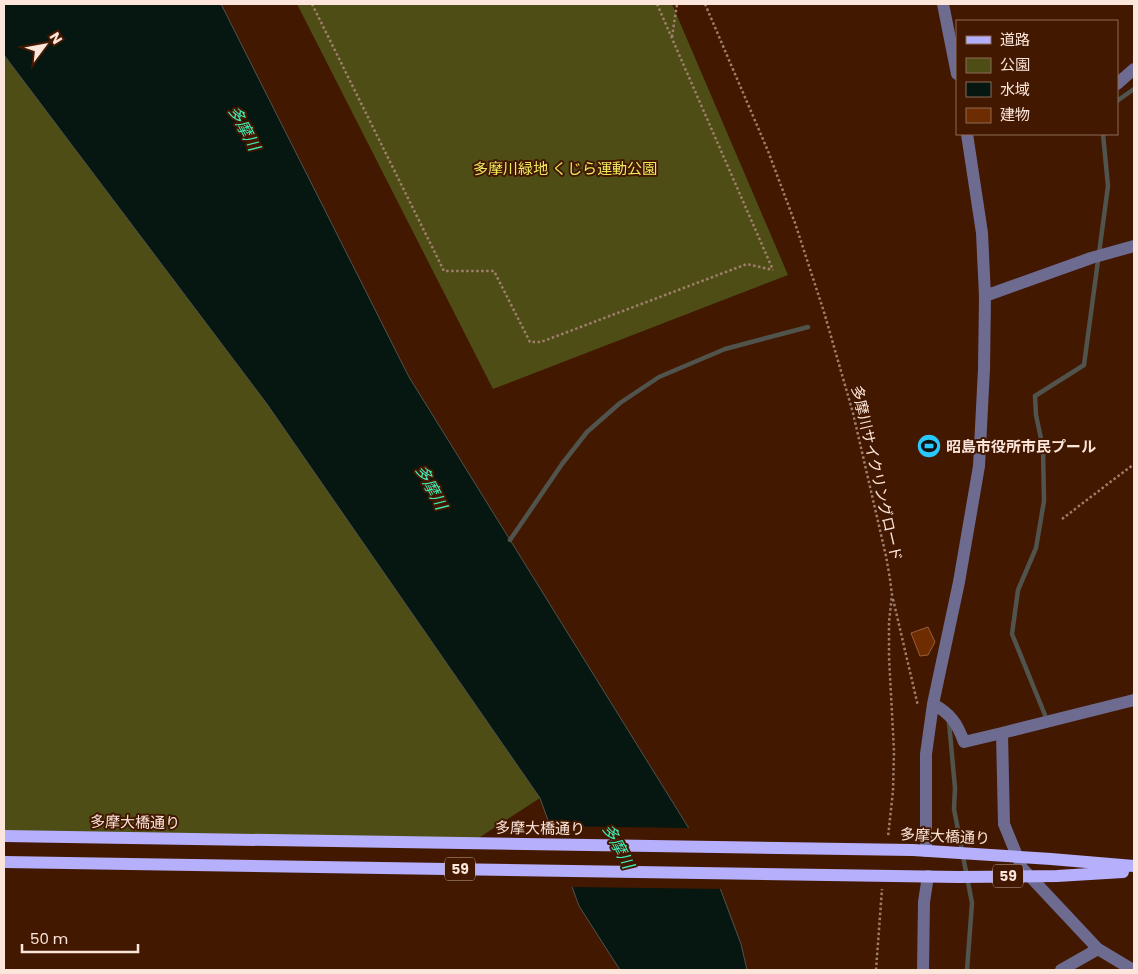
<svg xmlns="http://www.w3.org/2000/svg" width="1138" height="974" font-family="Poppins,'Noto Sans JP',sans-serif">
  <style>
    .green { fill: #4e4d15 }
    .water { fill: #061610; stroke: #50544d }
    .pier { fill: #431800 }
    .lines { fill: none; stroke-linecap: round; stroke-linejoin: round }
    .stream { stroke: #50544d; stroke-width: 4.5 }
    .building { fill: #6d2d01; stroke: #9c5c3b }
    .path { stroke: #9f7e6c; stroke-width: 2.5; stroke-dasharray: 2.5 2.5; stroke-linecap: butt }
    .minor { stroke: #6e6b90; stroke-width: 12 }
    .major { stroke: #b6affc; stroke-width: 12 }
    .labels { text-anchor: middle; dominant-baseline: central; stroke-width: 4; stroke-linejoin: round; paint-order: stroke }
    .shield { fill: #431800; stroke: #c4a899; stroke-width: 1 }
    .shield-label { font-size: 14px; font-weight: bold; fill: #fce5da }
    .park-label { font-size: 15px; fill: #edea5e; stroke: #431800 }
    .poi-label { font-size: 15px; font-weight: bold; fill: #fce5da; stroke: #431800; text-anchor: start }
    .street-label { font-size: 15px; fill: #fce5da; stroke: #431800 }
    .water-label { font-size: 16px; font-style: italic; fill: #3ef0bb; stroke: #431800 }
  </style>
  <rect width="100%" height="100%" fill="#431800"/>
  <!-- green -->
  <path class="green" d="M297,4H672L788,275L493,389Z
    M4,55L267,404L540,798L471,843L4,836Z"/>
  <!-- water -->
  <path class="water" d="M4,4H221L409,377L711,864L741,944L747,970H620L579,906L540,798L267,404L4,55Z"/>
  <!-- pier -->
  <path class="pier" d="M547,826L691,828L713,863L723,889L569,887Z"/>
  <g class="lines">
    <!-- stream -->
    <path class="stream" d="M1117,101L1134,89
      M510,540L562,464L587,432L620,403L659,377L725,349L808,327
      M1045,715L1012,634L1018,590L1036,548L1044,501L1043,448L1036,415L1035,396L1084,365L1108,186L1103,134
      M949,722L955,788L954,809L972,903L967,970"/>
  </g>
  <!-- building -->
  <path class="building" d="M928,627L935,642L928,655L920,656L911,633Z"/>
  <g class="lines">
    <!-- path -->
    <path class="path" d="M312,4L444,271H494L530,342H541L747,264L773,270
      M657,4L773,270
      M705,4L768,151L795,223L824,312L853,413L886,556L890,579L892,595L889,622V657L894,751L893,791L888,837
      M672,37L677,4
      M1062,519L1134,464
      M893,599L918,706
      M876,970L882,889"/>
    <!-- minor -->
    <path class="minor" d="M943,4L957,74
      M1117,84L1134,69
      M985,296L1091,258L1134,246
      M933,704C951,714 957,723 964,742L1002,733L1004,824L1022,868L1098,949L1133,970
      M1002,733L1134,700
      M926,851V754L933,704L959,582L979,466L984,369L985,296L982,233L967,134
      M923,970L924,902L928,876
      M1061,970L1098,949"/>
    <!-- major -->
    <path class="major" d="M4,836L913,850L1051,859L1134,866
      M4,862L958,877L1057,876L1123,872"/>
  </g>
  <!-- icons -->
  <defs>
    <g id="stadium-disc" transform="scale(1.25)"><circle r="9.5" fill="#29c8ff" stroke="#431800"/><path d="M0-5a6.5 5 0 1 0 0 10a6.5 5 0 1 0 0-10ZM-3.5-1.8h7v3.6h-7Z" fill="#111"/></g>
  </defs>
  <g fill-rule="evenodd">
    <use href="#stadium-disc" x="929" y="446"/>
  </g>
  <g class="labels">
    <!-- shield labels -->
    <g class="shield">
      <rect x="445" y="857.5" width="30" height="23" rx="4"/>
      <rect x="993" y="864.5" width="30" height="23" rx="4"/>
    </g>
    <g class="shield-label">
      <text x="460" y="869">59</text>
      <text x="1008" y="876">59</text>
    </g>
    <!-- park labels -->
    <g class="park-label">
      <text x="565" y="168">多摩川緑地 くじら運動公園</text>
    </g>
    <!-- poi labels -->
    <g class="poi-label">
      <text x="946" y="446">昭島市役所市民プール</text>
    </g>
    <!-- street labels -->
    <g class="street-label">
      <text transform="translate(877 473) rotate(77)">多摩川サイクリングロード</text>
      <text transform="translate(135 822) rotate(1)">多摩大橋通り</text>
      <text transform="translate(540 828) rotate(1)">多摩大橋通り</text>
      <text transform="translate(945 836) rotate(3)">多摩大橋通り</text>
    </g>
    <!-- water labels -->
    <g class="water-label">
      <text transform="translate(244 128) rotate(62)">多摩川</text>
      <text transform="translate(431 487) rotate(62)">多摩川</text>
      <text transform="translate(618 846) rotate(62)">多摩川</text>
    </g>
  </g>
  <!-- border -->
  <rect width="1138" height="974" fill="none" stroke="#fce5da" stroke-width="10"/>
  <!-- legend -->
  <rect x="956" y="20" width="162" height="115" fill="#431800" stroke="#8d6a57"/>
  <rect x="966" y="36" width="25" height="8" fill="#b6affc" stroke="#8d6a57"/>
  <text x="1000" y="45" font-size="15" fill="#fce5da">道路</text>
  <rect x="966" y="58" width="25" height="15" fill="#4e4d15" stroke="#8d6a57"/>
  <text x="1000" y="70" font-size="15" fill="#fce5da">公園</text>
  <rect x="966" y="82" width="25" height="15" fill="#061610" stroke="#8d6a57"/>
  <text x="1000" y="95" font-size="15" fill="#fce5da">水域</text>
  <rect x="966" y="108" width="25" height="15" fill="#6d2d01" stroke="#8d6a57"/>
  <text x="1000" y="120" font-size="15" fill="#fce5da">建物</text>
  <!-- north arrow -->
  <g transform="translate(45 45) rotate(58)" stroke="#431800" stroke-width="4" paint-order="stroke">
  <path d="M0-4L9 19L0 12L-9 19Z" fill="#fce5da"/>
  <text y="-8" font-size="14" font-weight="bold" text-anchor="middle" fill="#fce5da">N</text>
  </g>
  <!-- scale -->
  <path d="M22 944v8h116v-8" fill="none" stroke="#fce5da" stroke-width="2.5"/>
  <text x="30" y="944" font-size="15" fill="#fce5da" stroke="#431800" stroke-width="4" paint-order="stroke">50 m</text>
</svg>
